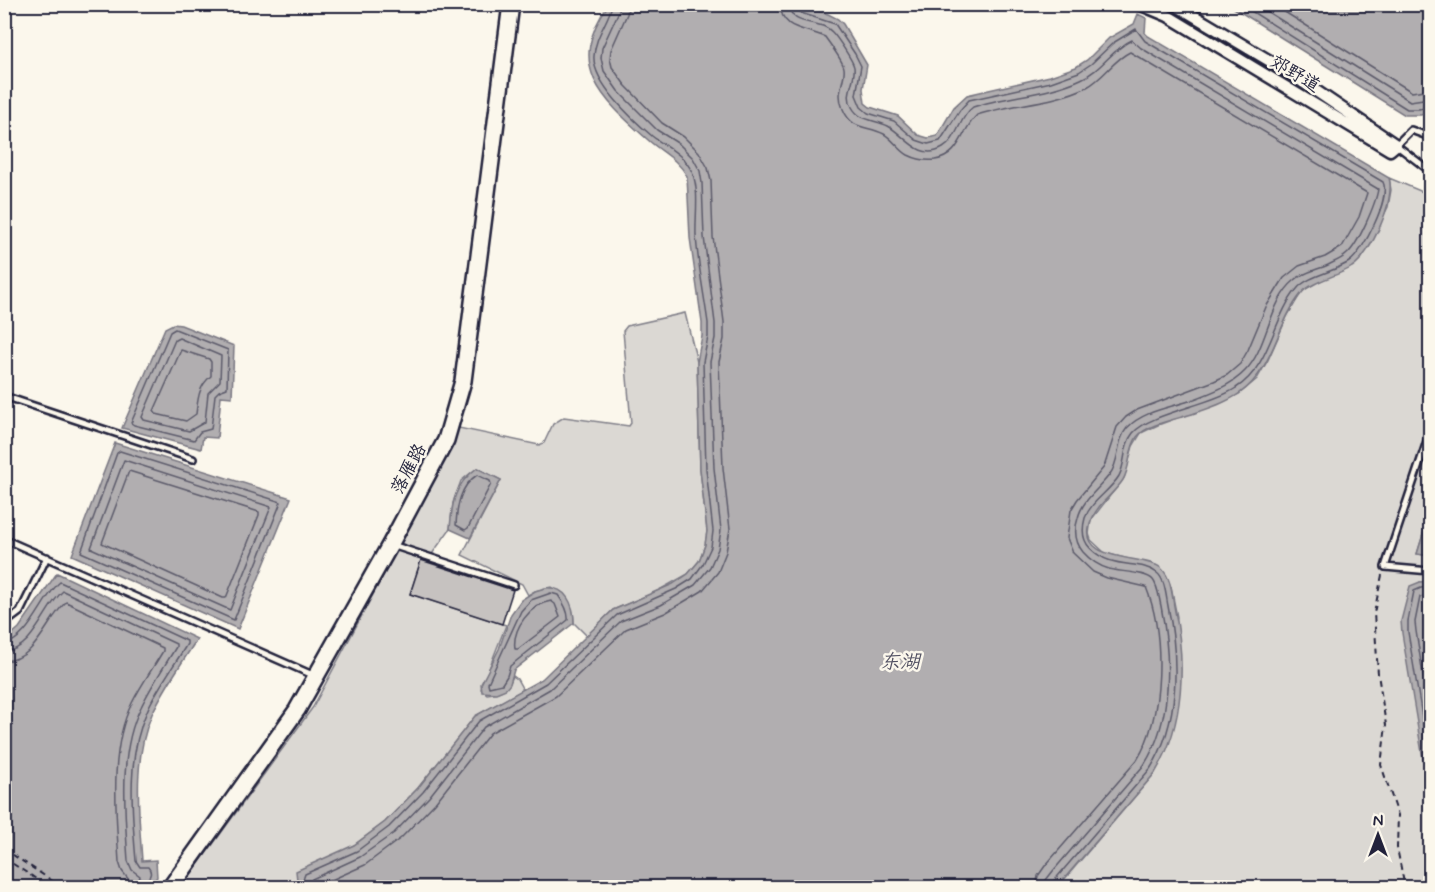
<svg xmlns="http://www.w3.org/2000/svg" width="1435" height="892" font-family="Mynerve,'LXGW WenKai TC',sans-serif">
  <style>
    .green { fill: #dbd8d3; stroke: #7e7d87; stroke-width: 1.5 }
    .water { fill: #b1aeb0; stroke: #787681; stroke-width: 1.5 }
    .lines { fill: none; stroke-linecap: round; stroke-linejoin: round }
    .shore { stroke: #5b5a6a; stroke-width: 1.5 }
    .building { fill: #c6c2c0; stroke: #22223b; stroke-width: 1.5 }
    .lane-casing { stroke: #22223b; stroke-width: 10 }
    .street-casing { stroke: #22223b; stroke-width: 15 }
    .secondary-casing { stroke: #22223b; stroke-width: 20 }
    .path { stroke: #22223b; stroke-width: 2; stroke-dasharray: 6 4.5; stroke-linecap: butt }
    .lane { stroke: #fbf7ec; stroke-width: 5 }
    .street { stroke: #fbf7ec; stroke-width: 10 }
    .secondary { stroke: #fbf7ec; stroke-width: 15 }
    .labels { text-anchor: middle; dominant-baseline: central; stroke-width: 5; stroke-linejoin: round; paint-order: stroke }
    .street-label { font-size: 18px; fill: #22223b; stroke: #fbf7ec }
    .water-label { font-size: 20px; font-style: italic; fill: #545364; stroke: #fbf7ec }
  </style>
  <rect width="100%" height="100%" fill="#fbf7ec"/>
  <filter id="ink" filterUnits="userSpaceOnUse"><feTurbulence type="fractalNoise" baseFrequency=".0167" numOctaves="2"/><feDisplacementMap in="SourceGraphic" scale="12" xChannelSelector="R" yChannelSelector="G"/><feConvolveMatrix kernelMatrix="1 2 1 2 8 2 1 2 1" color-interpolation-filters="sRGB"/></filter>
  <g filter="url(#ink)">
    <!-- green -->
    <path class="green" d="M1389,178L1430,195V512L1417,554L1430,556V581L1420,582L1424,765L1430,818V887L1057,888L1155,773L1177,617L1171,587L1166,575L1157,566L1105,553L1091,540L1089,534L1091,520L1124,478L1133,446L1141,433L1158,425L1223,401L1239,394L1257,379L1268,360L1287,317L1302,291L1362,258L1388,207L1391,190Z
      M685,313L697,362L700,469L707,531L705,545L699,561L688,574L654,593L613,610L587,636L574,623C574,604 566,597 551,587L535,591L528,595L522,584L462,555L501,480L477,468L461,481L453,503L450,529L427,561L421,560L410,594L506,625L481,689L487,694C501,693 508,689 513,676L517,679L523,690L475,716L418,788L385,822L354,845L297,878V880L281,887L181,888L313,707L407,531L459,428L539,445L544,443L553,424L564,417L629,426L631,423L623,331L627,326Z"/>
    <!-- water -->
    <path class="water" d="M796,5L828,14L838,19L843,24L867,65L863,89L865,103L870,107L898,116L918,135L928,138L937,136L954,107L967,95L1050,76L1076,67L1087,60L1109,38L1134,24L1138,14L1146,18L1145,33L1148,36L1389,178C1396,199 1371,255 1352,267C1339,276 1309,282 1301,294C1276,325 1274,369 1240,393C1228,402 1210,408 1195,413C1179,419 1148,423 1137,437C1128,449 1131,467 1123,480C1114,494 1098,503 1092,519C1072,564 1145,554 1161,568C1171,577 1172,594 1174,606C1186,660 1185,725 1155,773L1057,887H281L297,880L296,871L354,845L385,822L418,788L475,716L542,679L613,610L673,584L688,574L699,561L705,545L707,531L700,469L697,362L702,336V323L690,238L687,176C677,158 661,152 647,139C600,97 566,66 608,5Z
      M1229,5H1430V110L1421,115H1405Z
      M173,324L181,325L234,346L232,397L221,396L217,438L203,437L201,449L122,428L165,328Z
      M115,443L291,498L238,629L72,555Z
      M477,468L501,480L470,538L450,529C452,502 454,485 477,468Z
      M1430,512V556L1417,554Z
      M57,573L197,639C182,663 164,688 152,714C132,760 139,813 142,861L156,860L157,877L149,887H5V640L19,628Z
      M1430,581V818L1424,765L1402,633L1401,621L1410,586L1420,582Z
      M545,588C566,586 574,604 574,623L514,670L510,684L506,689L496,693L482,692L481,684L499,649L511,614L521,600L535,591Z"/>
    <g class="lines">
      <!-- shore -->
      <path class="shore" d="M780,4C781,31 806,28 825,37C829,43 843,61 844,68C846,80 835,91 843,109C852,131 867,125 884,134C893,139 899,150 908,155C916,159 926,161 935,160C961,156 961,130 977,115C1013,103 1052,104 1087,87C1104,78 1113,60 1130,52L1367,193L1359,217L1342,247L1325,257L1299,266L1284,278L1266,307L1248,350L1240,364L1227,375L1214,381L1137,410L1126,417L1117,427L1104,467L1077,500L1071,510L1067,538L1073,553L1093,572L1107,578L1146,587C1165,634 1164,717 1137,760L1045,866L1038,876L1036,888
        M789,4C790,29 820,18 832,32C837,37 853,61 854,67C856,81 844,93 852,107C860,122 875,119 888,126C906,136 919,162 943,148C958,139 959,117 973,107C1008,95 1047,95 1081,79C1102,70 1112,49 1132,40L1141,48L1378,189C1376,203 1358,245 1347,254C1342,259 1334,262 1328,265C1317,270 1304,272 1295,280C1268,302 1268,348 1245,371C1231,386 1208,394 1189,401C1169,408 1143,411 1127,428C1116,441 1120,461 1110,474C1100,488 1082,500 1078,518C1074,530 1075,542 1083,552C1090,560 1099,566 1109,569C1119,572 1147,572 1153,580C1158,586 1159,598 1161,606C1171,657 1173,720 1144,765L1053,871L1046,880L1045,888
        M797,4V9L801,13L835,24L855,54L861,66L856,95L861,107L868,113L894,121L916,140L928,144L940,141L960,110L969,100L1051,82L1079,72L1091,64L1113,43L1136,29L1145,41L1383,182C1391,197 1363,253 1349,262C1334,272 1307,276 1297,289C1272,319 1271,366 1236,388C1211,405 1150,413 1133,433C1123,445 1126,463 1119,476C1110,491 1091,501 1085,518C1082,529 1082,540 1090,548C1112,571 1140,559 1157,573C1165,579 1166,596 1168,606C1179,659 1180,723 1150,769L1058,876L1053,883V888
        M1240,4L1407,109H1419L1430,106
        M1255,4L1410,101L1430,98
        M1272,4L1412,92L1430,89
        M175,329L228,350L227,388L219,391L215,395L211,429L200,432L194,440L134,425L131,423L170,332Z
        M179,338L221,356L220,381L208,393L205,422L189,431L144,420L142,417L175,340Z
        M181,350L209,359L211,362V376C198,387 198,399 196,414L186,421L156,414L154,411Z
        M120,451L281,502L234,620L81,552L117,453Z
        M124,460L271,507L230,610L91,548Z
        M129,471L259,512V515L226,598H223L102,543Z
        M477,475L490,481L491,484L468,528L465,530L456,525C457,506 460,486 477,475Z
        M1430,587L1421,588L1414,591L1408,621V632L1430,765
        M551,593L558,595C563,602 569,611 568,620L510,666L507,676L502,684L489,687L488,683L521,611L531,600Z
        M1430,595L1420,597L1415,622L1416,631L1430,719
        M551,601L555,604L560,617L518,649H515C512,629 530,604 551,601Z
        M1430,604L1427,606L1424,623L1430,664
        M4,644C28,642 43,596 60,582L187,641V644C174,666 157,688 147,711C126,757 132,813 136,861L140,867H148C155,875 145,880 145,888
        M4,652C34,650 44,607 63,591L176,644V647C164,667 151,686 141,707C118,752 125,813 128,861L132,870L140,876L137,888
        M4,661C37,660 46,620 66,602L163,648V651C153,668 141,685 132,703C109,749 116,812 119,862L122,871L129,880L128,888
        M295,888L302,883L305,874L357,851L389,827L423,792L479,721L546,683L617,615L676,589L692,579L703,564L711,547L713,531L706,469L703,362L708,337V323C704,294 698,265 696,236C695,216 700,191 692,172C684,154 666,147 652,136C633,120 592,82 594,56C595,35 610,20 612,4
        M308,888L312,879L360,857L394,833L429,797L484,727L550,689L621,621L661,605L695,585L710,567L718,549L721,530L714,468L710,362L715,338V323L704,237L702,183L700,171L693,158L679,144L657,130L618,91L604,71L601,58L602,48L619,11L620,4
        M318,888L320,885L365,865L401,838L435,803L490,733L556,696L626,629L665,613L702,591L718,572L726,552L730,529L723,468L719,362L724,339V322L713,237L711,181L708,168L699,152L684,137L662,123L625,85L612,67L610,58L611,50L627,14L629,4"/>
    </g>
    <!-- building -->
    <path class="building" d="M421,560L513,590L502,624L410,594Z"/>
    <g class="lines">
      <!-- lane casing -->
      <g class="lane-casing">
        <path id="lane" d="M1430,137L1411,130L1396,145L1430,171
          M4,396L193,459
          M1430,432L1385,567L1430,571
          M4,539L315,676
          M392,545L514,585
          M4,624L20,612L47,557"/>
      </g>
      <!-- street casing -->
      <g class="street-casing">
        <path id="street" d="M1139,4L1168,16L1390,150L1396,145L1285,70L1174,4"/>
      </g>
      <!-- secondary casing -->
      <g class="secondary-casing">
        <path id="secondary" d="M170,888L297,710L390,545L446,440L463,381L511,4"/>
      </g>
      <!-- path -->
      <path class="path" d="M1382,575L1374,613L1378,674L1386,725L1381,765L1398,815L1397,848L1405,888
        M4,849L63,888
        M4,858L50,888"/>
      <!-- lane -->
      <use href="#lane" class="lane"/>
      <!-- street -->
      <use href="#street" class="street"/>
      <!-- secondary -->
      <use href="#secondary" class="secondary"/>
    </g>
  </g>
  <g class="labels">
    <!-- street labels -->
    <g class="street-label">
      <text transform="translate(1295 74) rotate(31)">郊野道</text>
      <text transform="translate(409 469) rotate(-62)">落雁路</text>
    </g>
    <!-- water labels -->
    <g class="water-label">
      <text x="900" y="662">东湖</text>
    </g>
  </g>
  <!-- margin -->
  <rect width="1435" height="892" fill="none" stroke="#fbf7ec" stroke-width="24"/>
  <rect x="12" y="12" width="1411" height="868" fill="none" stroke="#22223b" stroke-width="2" filter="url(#ink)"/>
  <!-- north arrow -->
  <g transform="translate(1378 835)" stroke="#fbf7ec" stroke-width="4.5" paint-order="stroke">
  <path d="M0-4.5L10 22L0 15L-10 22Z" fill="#22223b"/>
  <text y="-9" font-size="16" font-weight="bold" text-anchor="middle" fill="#22223b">N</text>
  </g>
</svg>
